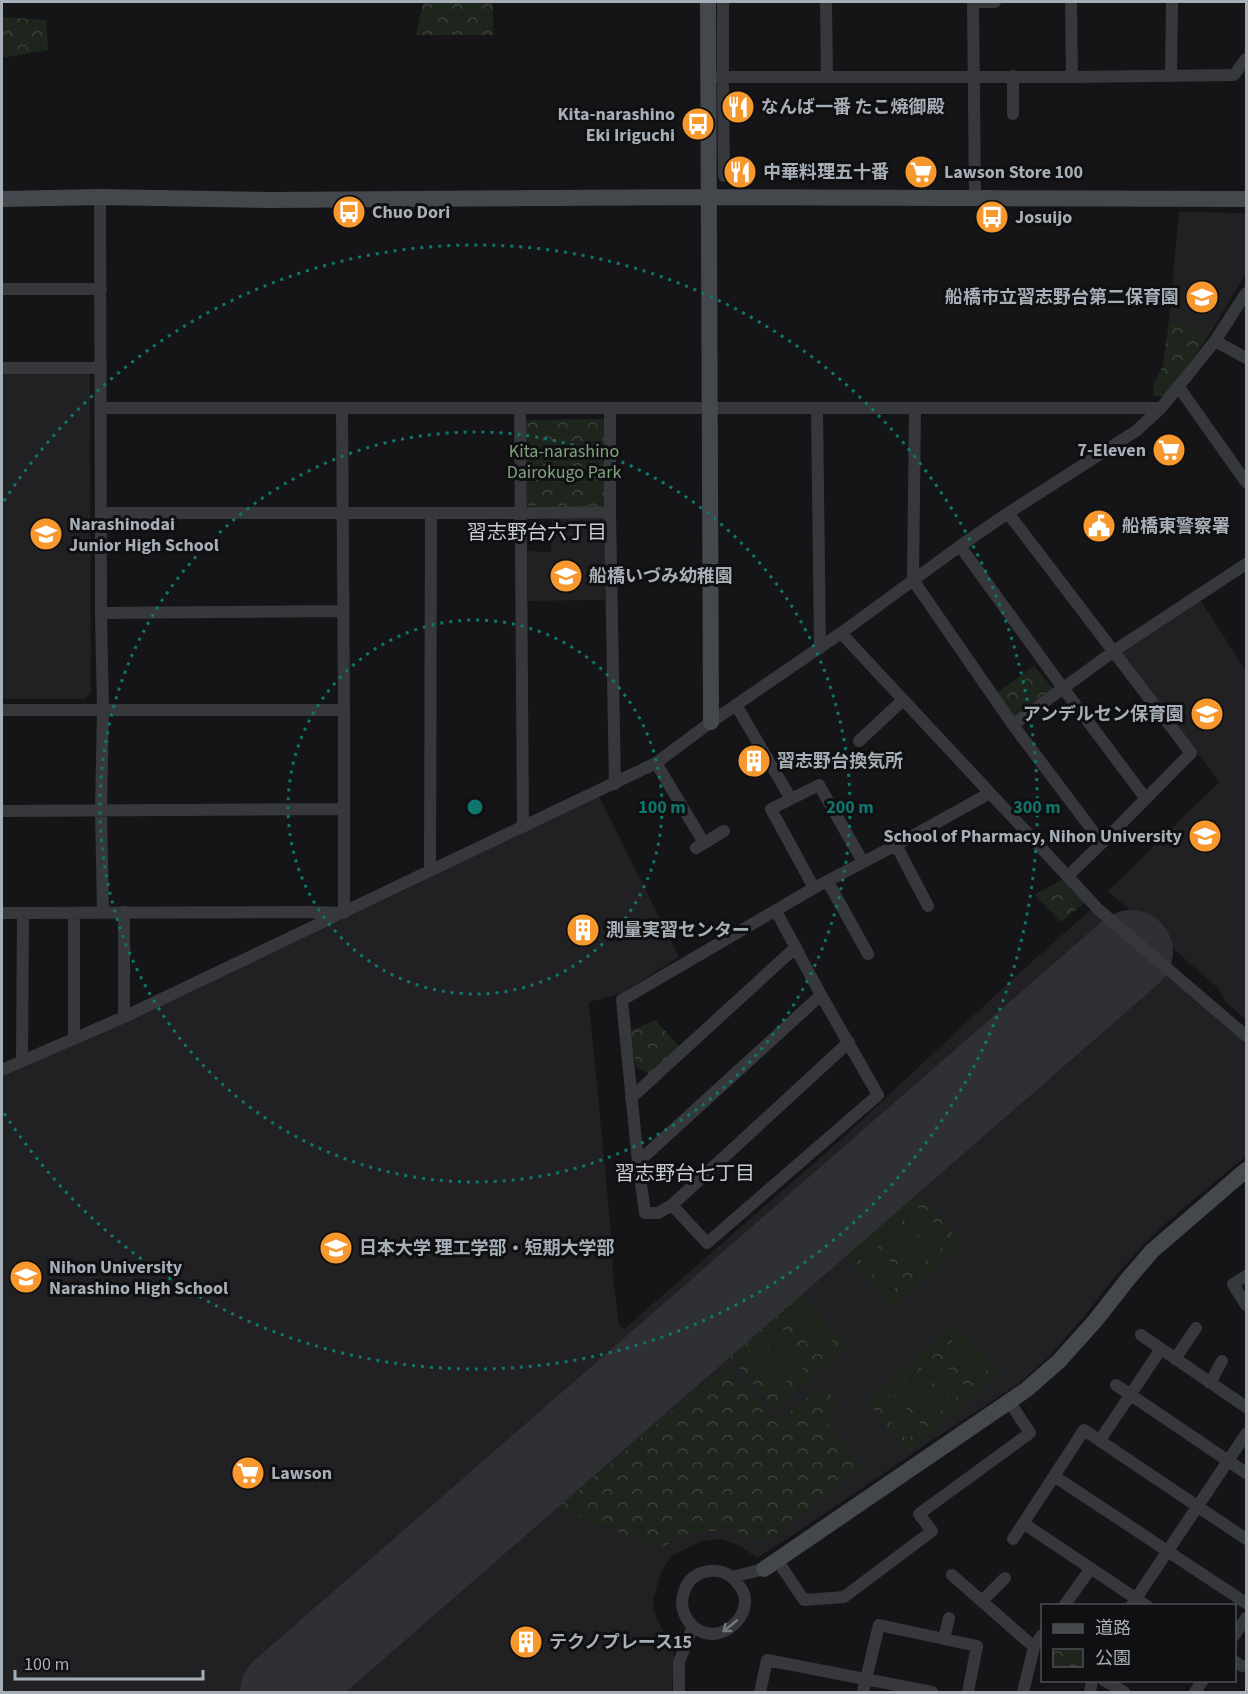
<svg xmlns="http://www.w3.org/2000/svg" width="1248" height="1694" font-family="'Source Sans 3','Noto Sans JP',sans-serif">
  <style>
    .built { fill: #212124 }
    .park { fill: url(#park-crowns) }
    .pitch { fill: #1d251d }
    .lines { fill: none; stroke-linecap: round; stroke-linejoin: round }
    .runway { stroke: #2f3034; stroke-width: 84 }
    .street { stroke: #36383c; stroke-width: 12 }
    .secondary { stroke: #44474c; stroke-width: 16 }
    .oneway { stroke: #747980 }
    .ring { fill: none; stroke: #0f766e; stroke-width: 3; stroke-dasharray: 3 6 }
    .labels { text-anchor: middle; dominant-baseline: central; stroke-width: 6; stroke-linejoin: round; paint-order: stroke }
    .poi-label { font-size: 18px; font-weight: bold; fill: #a6aeb7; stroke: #101012; text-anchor: start }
    .park-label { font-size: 18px; fill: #80a37d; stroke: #101012 }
    .neighbourhood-label { font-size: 20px; fill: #c7ccd3; stroke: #101012 }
    .centre { fill: #0f766e; stroke: #101012; stroke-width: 3 }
    .ring-label { font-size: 18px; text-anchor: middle; font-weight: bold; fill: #0f766e; stroke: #101012; stroke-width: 6; stroke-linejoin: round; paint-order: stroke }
  </style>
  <defs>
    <pattern id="park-crowns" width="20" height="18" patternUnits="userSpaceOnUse" patternTransform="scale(1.5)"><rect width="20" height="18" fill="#1d251d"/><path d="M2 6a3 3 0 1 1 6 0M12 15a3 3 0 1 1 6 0" fill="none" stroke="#3b423c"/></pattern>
  </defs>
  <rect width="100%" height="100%" fill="#151517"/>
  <!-- built -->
  <path class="built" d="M1179,212L1246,213V273L1209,335L1169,320Z
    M2,374H90L91,693L85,699H2Z
    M602,517L605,522V600L528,601L527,551L551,552L552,518Z
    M1201,601L1246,671V1020L1224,1000L1219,989L1108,891L1219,782L1122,653Z
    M599,796L679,957L620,994L589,1002L611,1231L613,1276L619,1325L624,1329L845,1136L1005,986L1091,909L1136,950L1246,1044V1156L1174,1216L1144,1244L1118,1273L1086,1314L1049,1357L1018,1384L928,1443L793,1535L757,1558L739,1545L719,1539L699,1542L673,1555L661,1572L653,1600L654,1611L662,1630L672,1638L674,1642L672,1692H2V1077L346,918Z"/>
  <!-- park -->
  <path class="park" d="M423,2H493V35H416Z
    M2,17L46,20L48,50L2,58Z
    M1169,320L1209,335L1166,395L1154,397L1153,385L1163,366Z
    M604,419V503L600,507L528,506L525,503L524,420Z
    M1034,666L1055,691L1013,720L994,695Z
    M1063,879L1085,902L1061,922L1034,895Z
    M655,1020L679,1046L650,1074L636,1067L631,1031Z
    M916,1192L963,1245L892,1308L845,1255Z
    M801,1293L847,1347L775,1409L729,1356Z
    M956,1323L1000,1374L909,1452L866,1401Z
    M728,1364L777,1423L822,1385L839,1405L828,1424L862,1467L766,1542L731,1529L690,1533L659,1548L557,1508Z"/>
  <!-- pitch -->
  <path class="pitch" d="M920,1207L949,1240L934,1253L904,1220Z
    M898,1226L927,1259L912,1273L882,1240Z
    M876,1245L905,1279L889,1292L860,1259Z
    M803,1308L833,1342L817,1355L788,1322Z
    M781,1328L811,1361L795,1375L766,1341Z
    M959,1336L988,1369L972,1383L943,1349Z
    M759,1347L788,1381L773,1394L744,1361Z
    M937,1355L966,1388L951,1402L921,1368Z
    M915,1374L944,1407L929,1421L899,1387Z
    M893,1393L922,1426L907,1440L878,1406Z"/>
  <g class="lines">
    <!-- runway -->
    <path class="runway" d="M282,1692L1131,952"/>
    <!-- street -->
    <path class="street" d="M723,2V69
      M826,2L827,77
      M973,2L975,198
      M973,2H995
      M1071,2L1072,77
      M1013,76V114
      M1171,76L1172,2
      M709,77H1072L1234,75L1246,59
      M723,86L724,176
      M100,197L101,613L103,710L101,810L103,912
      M2,289H101
      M1215,341L1246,358
      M2,368H101
      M1178,386L1246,482
      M102,408H1161
      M520,408L523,827
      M610,408V512L615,784
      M817,408L820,648
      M915,408L913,580L1013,725L1102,843L1191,753L1008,513
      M101,513H520L610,512
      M960,546L1063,688L1146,799
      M101,613L342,611
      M841,633L1099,910L1246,1036
      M736,705L791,799
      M2,710H344
      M1013,725L1114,651L1246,564
      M859,741L903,700
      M656,763L704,843
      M2,811L343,809
      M896,845L928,906
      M696,848L724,831
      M430,871L431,514
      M1071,873L1102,843
      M828,882L868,954
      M814,888L771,809L819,785L863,862
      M124,912V1017
      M2,913L312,912L344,913V710L342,409
      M74,913V1038
      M849,1042L672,1205L658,1213H645L638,1162L622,1000L814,888L896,845L990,793
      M22,1060L23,913
      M2,1070L124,1017L656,763L711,722L841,633L960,546L1008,513L1136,431L1161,408L1215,341L1246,293
      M631,1098L796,947
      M638,1162L821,995
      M672,1205L707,1243L878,1095L821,995L776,911
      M1246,1276L1233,1284L1246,1305
      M1141,1335L1246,1407
      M1175,1359L1196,1328
      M1210,1383L1222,1361
      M1116,1385L1246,1473
      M1100,1440L1161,1349
      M1054,1476L1246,1603
      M1023,1523L1147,1606
      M1013,1539L1084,1430L1246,1539
      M777,1560L804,1600L844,1597L932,1531L919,1514L1030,1433L1009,1401
      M952,1575L1034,1647
      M732,1577C738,1584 745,1591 745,1600C746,1617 729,1633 713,1634C692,1634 677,1612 684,1592C690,1571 715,1565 732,1577L764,1569
      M982,1601L1005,1578
      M1064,1606L1091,1568
      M1131,1606L1246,1434
      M1234,1636L1246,1618
      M944,1639L949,1618
      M1234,1661L1242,1666
      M1104,1680L1124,1692
      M679,1692V1662L693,1626
      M760,1692L767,1660L932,1692
      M863,1692L879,1625L977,1646L968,1692
      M1023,1692L1034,1647L1042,1635
      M1090,1692L1092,1680
      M1195,1692L1203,1680"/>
    <!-- secondary -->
    <path class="secondary" d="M708,2L711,722
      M2,199L100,197L269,200L706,197L1246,199
      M764,1569L1026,1390L1059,1361L1095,1321L1128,1279L1152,1251L1246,1170"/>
  </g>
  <!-- one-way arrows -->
  <defs><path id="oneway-shaft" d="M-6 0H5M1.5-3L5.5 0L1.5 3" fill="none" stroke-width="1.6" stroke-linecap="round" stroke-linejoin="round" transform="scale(1.5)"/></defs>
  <use class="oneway" href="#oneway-shaft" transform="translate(730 1626) rotate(141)"/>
  <!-- distance rings -->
  <g class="ring">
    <circle cx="475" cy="807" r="187"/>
    <circle cx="475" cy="807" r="375"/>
    <path d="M4 501A562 562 0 1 1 4 1113"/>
  </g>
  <!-- icons -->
  <defs>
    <g id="restaurant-disc" transform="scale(1.725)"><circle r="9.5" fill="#f6982d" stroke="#101012"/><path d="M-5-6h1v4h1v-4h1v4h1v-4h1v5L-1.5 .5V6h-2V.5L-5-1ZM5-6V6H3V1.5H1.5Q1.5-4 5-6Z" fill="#fff"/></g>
    <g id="bus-disc" transform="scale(1.725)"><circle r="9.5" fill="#f6982d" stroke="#101012"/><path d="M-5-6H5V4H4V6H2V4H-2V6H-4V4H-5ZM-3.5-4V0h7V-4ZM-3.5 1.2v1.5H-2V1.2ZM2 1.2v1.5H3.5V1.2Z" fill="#fff"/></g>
    <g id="supermarket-disc" transform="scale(1.725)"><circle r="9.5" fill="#f6982d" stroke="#101012"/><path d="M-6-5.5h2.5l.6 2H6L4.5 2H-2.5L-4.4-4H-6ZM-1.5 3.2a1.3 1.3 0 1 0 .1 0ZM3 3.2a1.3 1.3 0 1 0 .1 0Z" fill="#fff"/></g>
    <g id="school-disc" transform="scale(1.725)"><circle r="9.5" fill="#f6982d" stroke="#101012"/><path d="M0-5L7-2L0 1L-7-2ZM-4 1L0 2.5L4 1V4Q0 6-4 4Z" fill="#fff"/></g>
    <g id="civic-disc" transform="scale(1.725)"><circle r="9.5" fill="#f6982d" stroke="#101012"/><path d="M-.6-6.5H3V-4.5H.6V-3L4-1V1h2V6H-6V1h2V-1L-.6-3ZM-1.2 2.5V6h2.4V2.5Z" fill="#fff"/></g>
    <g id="building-disc" transform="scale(1.725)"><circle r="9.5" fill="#f6982d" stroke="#101012"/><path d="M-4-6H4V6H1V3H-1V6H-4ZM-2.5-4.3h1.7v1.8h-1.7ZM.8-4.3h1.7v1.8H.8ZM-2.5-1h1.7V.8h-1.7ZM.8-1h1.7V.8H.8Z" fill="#fff"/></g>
    <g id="university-disc" transform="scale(1.725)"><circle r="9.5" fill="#f6982d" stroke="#101012"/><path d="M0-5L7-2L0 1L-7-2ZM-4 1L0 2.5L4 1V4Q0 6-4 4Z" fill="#fff"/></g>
  </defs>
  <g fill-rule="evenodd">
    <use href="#restaurant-disc" x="738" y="107"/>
    <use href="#bus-disc" x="698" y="124"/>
    <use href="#restaurant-disc" x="740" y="172"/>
    <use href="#supermarket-disc" x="921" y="172"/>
    <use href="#bus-disc" x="349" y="212"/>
    <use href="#bus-disc" x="992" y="217"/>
    <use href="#school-disc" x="1202" y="297"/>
    <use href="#supermarket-disc" x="1169" y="450"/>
    <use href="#civic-disc" x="1099" y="526"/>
    <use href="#school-disc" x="46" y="534"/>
    <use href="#school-disc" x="566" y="576"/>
    <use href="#school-disc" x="1207" y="714"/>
    <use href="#building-disc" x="754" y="761"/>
    <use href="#university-disc" x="1205" y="836"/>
    <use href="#building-disc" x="583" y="930"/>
    <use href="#university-disc" x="336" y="1248"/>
    <use href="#school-disc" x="26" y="1277"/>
    <use href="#supermarket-disc" x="248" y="1473"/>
    <use href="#building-disc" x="526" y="1642"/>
  </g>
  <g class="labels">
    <!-- poi labels -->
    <g class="poi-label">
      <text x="761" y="107">なんば一番 たこ焼御殿</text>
      <text x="675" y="114" text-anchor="end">Kita-narashino<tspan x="675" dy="21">Eki Iriguchi</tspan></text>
      <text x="763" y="172">中華料理五十番</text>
      <text x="944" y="172">Lawson Store 100</text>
      <text x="372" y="212">Chuo Dori</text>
      <text x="1015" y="217">Josuijo</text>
      <text x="1179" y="297" text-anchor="end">船橋市立習志野台第二保育園</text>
      <text x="1146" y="450" text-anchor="end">7-Eleven</text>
      <text x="69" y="524">Narashinodai<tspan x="69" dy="21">Junior High School</tspan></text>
      <text x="1122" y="526">船橋東警察署</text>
      <text x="589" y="576">船橋いづみ幼稚園</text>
      <text x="1184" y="714" text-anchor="end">アンデルセン保育園</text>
      <text x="777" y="761">習志野台換気所</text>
      <text x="1182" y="836" text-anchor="end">School of Pharmacy, Nihon University</text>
      <text x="606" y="930">測量実習センター</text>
      <text x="359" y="1248">日本大学 理工学部・短期大学部</text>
      <text x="49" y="1267">Nihon University<tspan x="49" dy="21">Narashino High School</tspan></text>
      <text x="271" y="1473">Lawson</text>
      <text x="549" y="1642">テクノプレース15</text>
    </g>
    <!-- park labels -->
    <g class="park-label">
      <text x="564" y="451">Kita-narashino<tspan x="564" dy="21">Dairokugo Park</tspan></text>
    </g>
    <!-- neighbourhood labels -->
    <g class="neighbourhood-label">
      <text x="537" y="533">習志野台六丁目</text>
      <text x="685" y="1174">習志野台七丁目</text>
    </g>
  </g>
  <circle cx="475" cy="807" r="9" class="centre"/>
  <g class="ring-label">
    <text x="662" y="813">100 m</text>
    <text x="850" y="813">200 m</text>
    <text x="1037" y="813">300 m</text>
  </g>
  <!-- border -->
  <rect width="1248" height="1694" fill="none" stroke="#a6aeb7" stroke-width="6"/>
  <!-- legend -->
  <rect x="1041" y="1604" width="195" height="78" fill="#101012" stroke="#4c4f54" stroke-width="1.5"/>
  <rect x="1053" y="1624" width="30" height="9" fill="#44474c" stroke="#4c4f54" stroke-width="1.5"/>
  <text x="1095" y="1634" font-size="18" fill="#a6aeb7">道路</text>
  <rect x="1053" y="1649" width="30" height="18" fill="url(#park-crowns)" stroke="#4c4f54" stroke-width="1.5"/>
  <text x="1095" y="1664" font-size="18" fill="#a6aeb7">公園</text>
  <!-- scale -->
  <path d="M15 1670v9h188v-9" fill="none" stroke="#a6aeb7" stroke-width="3"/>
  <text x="24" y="1670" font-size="18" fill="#a6aeb7" stroke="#101012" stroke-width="4.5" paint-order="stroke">100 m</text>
</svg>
